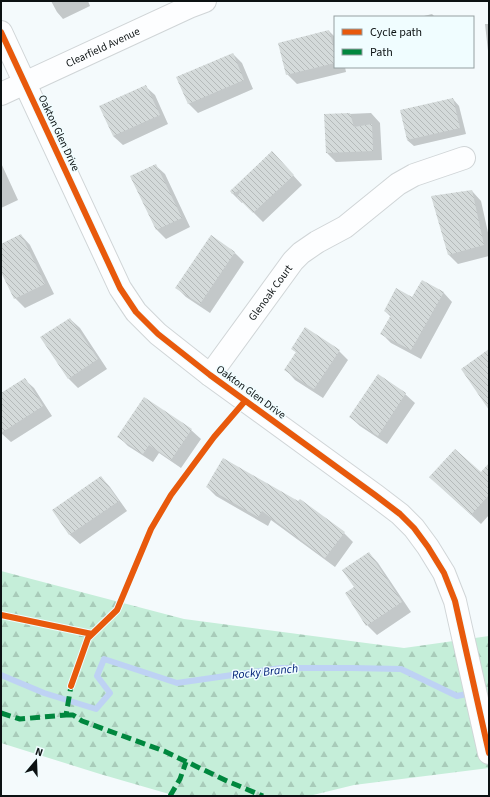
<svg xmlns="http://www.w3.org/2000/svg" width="490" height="797" font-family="'Source Sans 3',sans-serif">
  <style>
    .forest { fill: url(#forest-firs) }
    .shadow { fill: #0003 }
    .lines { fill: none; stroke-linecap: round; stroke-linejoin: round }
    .stream { stroke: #bed2f4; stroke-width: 6 }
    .building { fill: url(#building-back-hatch) }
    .minor-casing { stroke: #d0d5d7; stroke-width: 24 }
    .minor { stroke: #fdfeff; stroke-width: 22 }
    .quiet { stroke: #00873e; stroke-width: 5; stroke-dasharray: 10 5; stroke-linecap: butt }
    .cycleway-casing { stroke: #f0fdff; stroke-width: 8 }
    .cycleway { stroke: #e8590c; stroke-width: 6 }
    .labels { text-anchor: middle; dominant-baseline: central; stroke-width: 3; stroke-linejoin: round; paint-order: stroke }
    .street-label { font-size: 11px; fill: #0c1213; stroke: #f0fdff }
    .water-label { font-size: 12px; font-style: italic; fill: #002179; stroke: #f0fdff }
  </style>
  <defs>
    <pattern id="forest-firs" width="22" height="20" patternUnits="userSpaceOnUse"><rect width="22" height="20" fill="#c5eed9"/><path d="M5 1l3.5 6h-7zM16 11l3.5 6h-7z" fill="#a8cbb9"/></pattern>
    <pattern id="building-back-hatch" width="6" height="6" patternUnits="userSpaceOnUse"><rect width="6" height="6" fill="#d4dada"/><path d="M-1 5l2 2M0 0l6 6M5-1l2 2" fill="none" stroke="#b5baba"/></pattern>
  </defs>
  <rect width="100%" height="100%" fill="#f4fafc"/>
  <!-- forest -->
  <path class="forest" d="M1,571L184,619L404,648L489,636V768L354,785L309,796H176L100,774L1,743Z"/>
  <!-- shadow -->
  <path class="shadow" d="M51,1H88L90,6L63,19L57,12Z
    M432,14L435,17H420Z
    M485,24H489V52L488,51Z
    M329,31L335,37V67H345L346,72L297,84L287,74Z
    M233,54L242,63L253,89L198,113L188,103Z
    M145,86L155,95L168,124L123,145L113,136Z
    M453,99L459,106L466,134L414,146L407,140Z
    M371,113L380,123L382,160L336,162L327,153L325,115Z
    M281,162L302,185L263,222L243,202L242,203L232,193Z
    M1,163L18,200L1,208Z
    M155,165L165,174L190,227L166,239L157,230L131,177Z
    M472,191L481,201L489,237V256L458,264L448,254Z
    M21,235L30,245L54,294L25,308L15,298L1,269V245Z
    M235,253L244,262L210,313L186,297L177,288Z
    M443,292L452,302L421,359L391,343L381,333L391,317L385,311L413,298Z
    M70,319L80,328L107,369L78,388L69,379L42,338Z
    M292,349L339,351L348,360L323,398L295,380L286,370L297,353Z
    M378,376L405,394L415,403L387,444L360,426L350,417Z
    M24,379L34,388L52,416L11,442L1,433V394Z
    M191,430L201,439L181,468L159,453L153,462L128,446L119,437Z
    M489,464V515L481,524L440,486L481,473Z
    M101,477L110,487L127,511L80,544L70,535L53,510Z
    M207,487L344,533L353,542L335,567L271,520L268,526L216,496Z
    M369,553L378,563L411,612L377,635L367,625L346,593L355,587Z"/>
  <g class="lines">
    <!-- stream -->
    <path class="stream" d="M1,675L44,693L96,709L110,693L97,676L104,659L177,683L281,668H352L401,669L457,696L472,693"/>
  </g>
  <!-- building -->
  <path class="building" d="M329,30L335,53V63L286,75L278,43Z
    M233,53L244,80L188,104L176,77Z
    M146,85L160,115L113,136L99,106Z
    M453,98L460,128L407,140L400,110Z
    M350,113L354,127L372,124L373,151L326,153L324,114Z
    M272,151L294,175L253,213L237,197L242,189L232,194L230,191Z
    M156,164L182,218L156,230L130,176Z
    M472,190L484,245L448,255L431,196Z
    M21,234L45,284L14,299L1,272V244Z
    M211,235L235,252L200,304L175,288Z
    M422,280L444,292L411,350L380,334L391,315L384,311L396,288L412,297Z
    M70,318L98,359L68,379L40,337Z
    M305,327L340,350L314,389L284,370L296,352L291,349Z
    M489,349V410L461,369Z
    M378,374L406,393L378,436L349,417Z
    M25,378L43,406L1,433V393Z
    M144,397L192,429L171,460L149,445L143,454L117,437Z
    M455,449L481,472L489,463V495L471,515L429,477Z
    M223,458L298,501L300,499L345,532L325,558L262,511L258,517L206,487Z
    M101,476L119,501L69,535L52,510Z
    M369,552L402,602L366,626L345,593L354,587L342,570Z"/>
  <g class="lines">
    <!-- minor casing -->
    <g class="minor-casing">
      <g id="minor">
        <path d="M1,32L120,288L136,312L158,334L210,375L375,495L400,514L414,528L428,547L444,573L455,601L489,753"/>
        <path id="s1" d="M1,94L189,7L205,1"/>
        <path id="s2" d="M210,375L293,261L301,253L317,242L345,227L398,184L414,175L464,158"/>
      </g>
    </g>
    <!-- minor -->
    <use href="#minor" class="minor"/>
    <!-- quiet -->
    <path class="quiet" d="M1,713L20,719L66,715L71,686
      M66,715H73L82,721L164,751L227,781L263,796
      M170,796L180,779L186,762"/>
    <!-- cycleway casing -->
    <g class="cycleway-casing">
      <path id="cycleway" d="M1,32L120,288L136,312L158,334L210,375L375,495L400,514L414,528L428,547L444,573L455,601L489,753
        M1,615L92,634
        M71,686L88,638L117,610L151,529L171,495L214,437L245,401"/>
    </g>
    <!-- cycleway -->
    <use href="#cycleway" class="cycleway"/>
  </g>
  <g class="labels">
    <!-- street labels -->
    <g class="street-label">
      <text stroke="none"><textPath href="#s1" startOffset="112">Clearfield Avenue</textPath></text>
      <text transform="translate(59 133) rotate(65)">Oakton Glen Drive</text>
      <text stroke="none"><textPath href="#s2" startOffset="102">Glenoak Court</textPath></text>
      <text transform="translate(251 392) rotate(36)">Oakton Glen Drive</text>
    </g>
    <!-- water labels -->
    <g class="water-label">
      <text transform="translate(265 672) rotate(-6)">Rocky Branch</text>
    </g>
  </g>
  <!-- border -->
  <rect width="490" height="797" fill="none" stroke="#0c1213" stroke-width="4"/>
  <!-- legend -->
  <rect x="334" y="16" width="140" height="52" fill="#f0fdff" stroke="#959fa1"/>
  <rect x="342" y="29" width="20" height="6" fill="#e8590c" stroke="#959fa1"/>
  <text x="370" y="36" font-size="12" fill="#0c1213">Cycle path</text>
  <rect x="342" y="49" width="20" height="6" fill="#00873e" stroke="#959fa1"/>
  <text x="370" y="56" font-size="12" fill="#0c1213">Path</text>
  <!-- north arrow -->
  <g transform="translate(36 761) rotate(19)" stroke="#f0fdff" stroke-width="3" paint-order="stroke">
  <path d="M0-3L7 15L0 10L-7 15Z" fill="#0c1213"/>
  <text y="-6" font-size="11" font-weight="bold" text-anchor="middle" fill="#0c1213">N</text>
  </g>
</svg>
